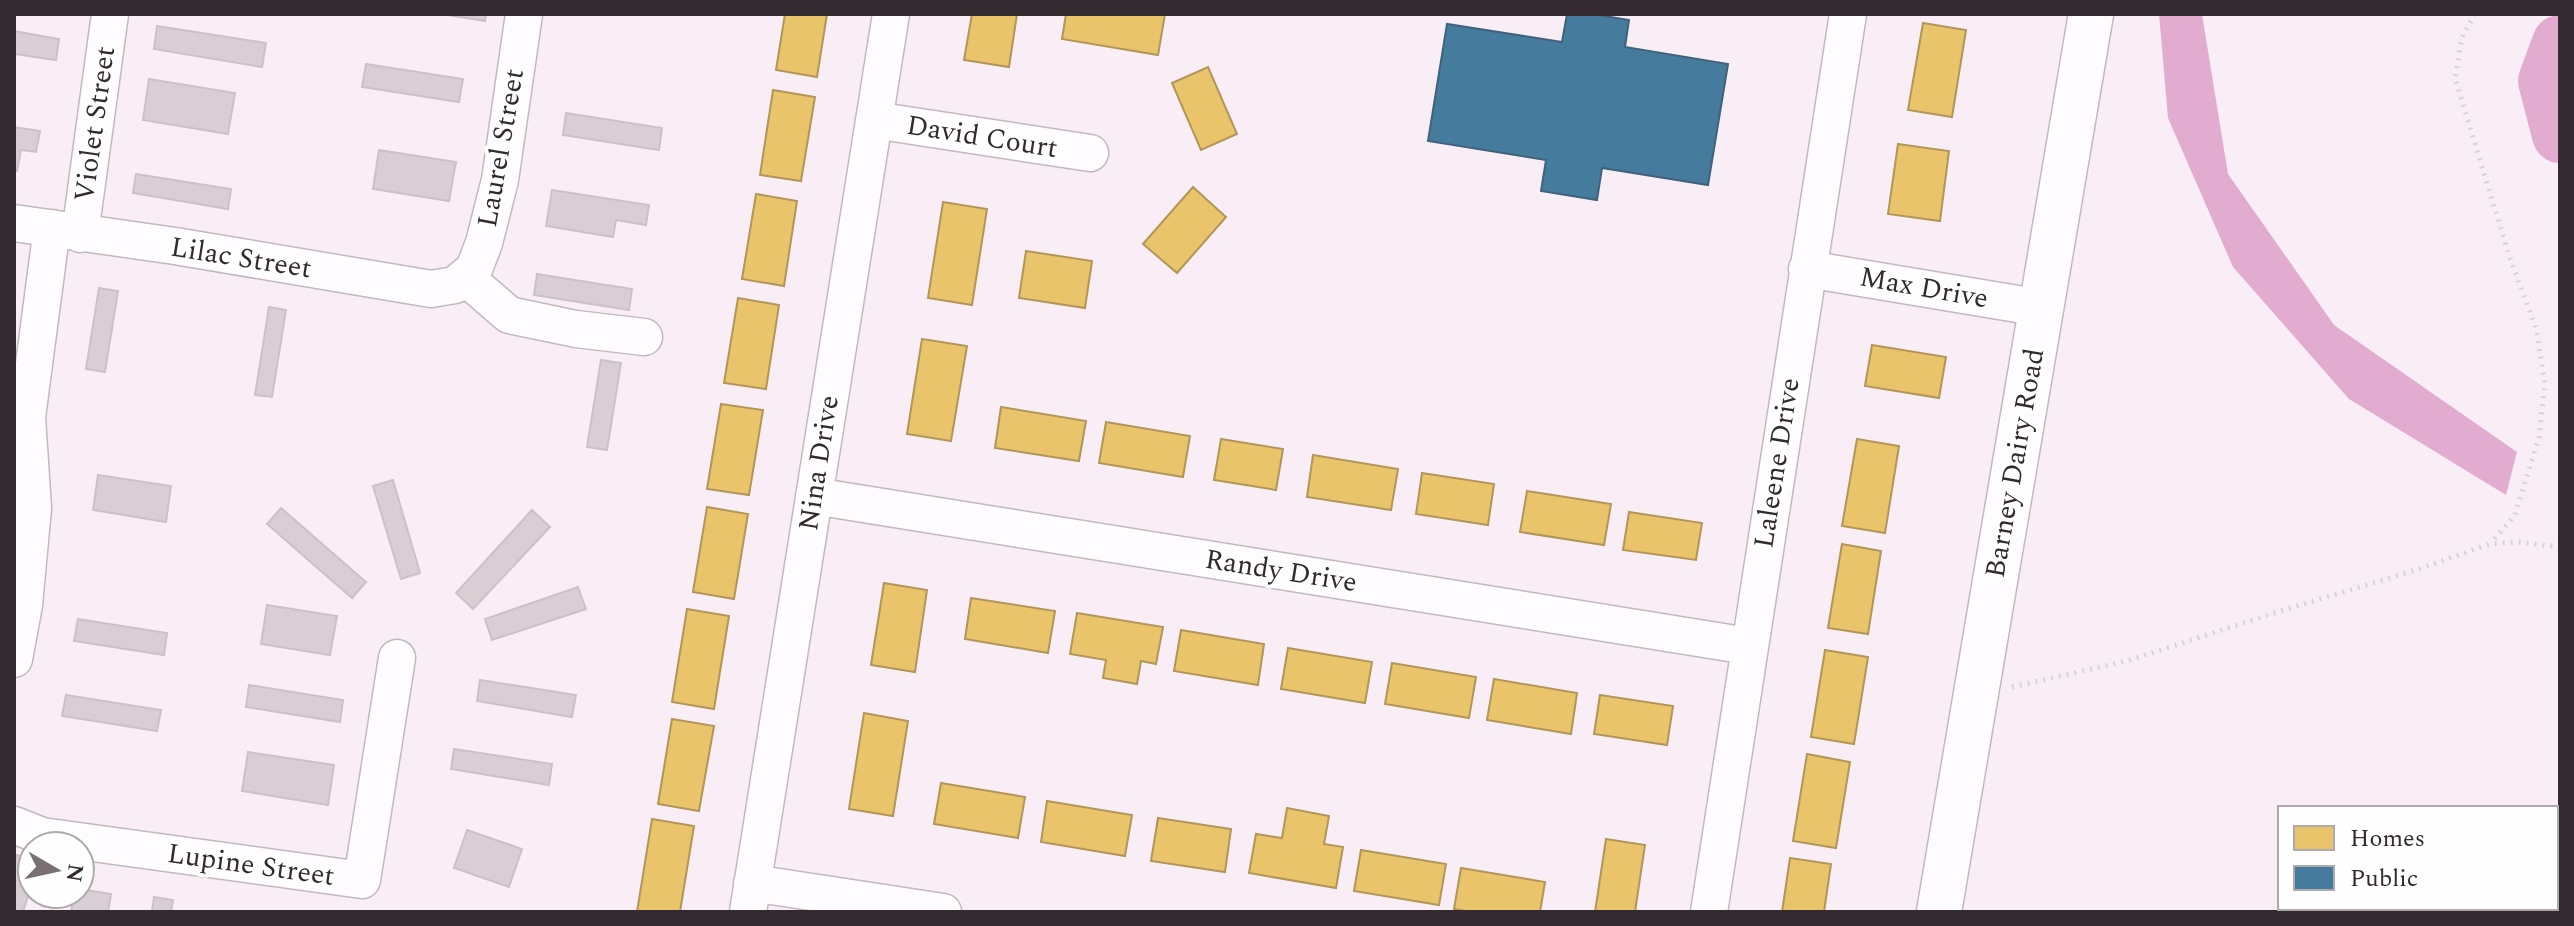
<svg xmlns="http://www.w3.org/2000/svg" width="2574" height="926" font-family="Spectral,serif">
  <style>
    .water { fill: #e2acd0 }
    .homes { fill: #e9c46a; stroke: #b29659; stroke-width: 2 }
    .public { fill: #457b9d; stroke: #40637c; stroke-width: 2 }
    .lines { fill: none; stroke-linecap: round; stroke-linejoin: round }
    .river { stroke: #e2acd0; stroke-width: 56 }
    .building { fill: #d8ced4; stroke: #cbc1c7; stroke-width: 2 }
    .minor-casing { stroke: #c2b9bf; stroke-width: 39 }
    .tertiary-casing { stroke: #c2b9bf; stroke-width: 47 }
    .path { stroke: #d7d4d6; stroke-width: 5; stroke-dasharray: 2 6; stroke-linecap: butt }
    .minor { stroke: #fefcfe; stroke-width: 36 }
    .tertiary { stroke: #fefcfe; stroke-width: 44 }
    .labels { text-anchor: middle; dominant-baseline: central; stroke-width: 8; stroke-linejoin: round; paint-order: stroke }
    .street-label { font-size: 28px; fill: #332a30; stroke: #fefefe }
  </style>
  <rect width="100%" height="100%" fill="#faeef6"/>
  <!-- water -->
  <path class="water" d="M2159,14H2202L2228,174L2334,325L2517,452L2506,495L2349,399L2233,267L2168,118Z"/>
  <!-- homes -->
  <path class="homes" d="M785,14H827L817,77L776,70Z
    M972,14H1017L1009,67L964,60Z
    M1066,14H1165L1158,55L1062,39Z
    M1923,23L1966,30L1952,117L1908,110Z
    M1208,67L1237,134L1201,150L1172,83Z
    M773,90L815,97L801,181L760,175Z
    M1898,144L1949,151L1940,221L1888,214Z
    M1193,187L1226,217L1177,273L1143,244Z
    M756,194L797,201L784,286L742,279Z
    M943,202L987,209L972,305L928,298Z
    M1026,251L1092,261L1085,308L1019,298Z
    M738,298L779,305L766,389L724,383Z
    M922,339L967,346L951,441L907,434Z
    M1872,345L1946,357L1939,398L1865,386Z
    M721,404L763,410L749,495L707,489Z
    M1001,407L1086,421L1079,461L995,448Z
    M1106,422L1190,436L1183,477L1099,463Z
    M1221,439L1283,449L1276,490L1214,480Z
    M1857,439L1899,446L1885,533L1842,526Z
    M1313,455L1398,469L1391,510L1307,497Z
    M1422,473L1494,484L1488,525L1416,514Z
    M1527,491L1611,504L1604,545L1520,532Z
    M707,507L748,514L734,599L693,592Z
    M1629,512L1702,523L1696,560L1623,550Z
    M1842,544L1881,551L1868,634L1828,628Z
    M884,583L927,590L915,672L871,665Z
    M971,598L1055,611L1048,653L965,639Z
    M687,609L729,616L714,709L672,702Z
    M1077,613L1163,627L1156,664L1141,661L1137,684L1103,678L1106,660L1070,654Z
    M1181,630L1264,644L1258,685L1174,671Z
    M1288,648L1372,662L1365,703L1281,689Z
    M1825,650L1868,657L1854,744L1811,737Z
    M1392,663L1476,677L1469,718L1385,704Z
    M1494,679L1577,693L1571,734L1487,720Z
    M1600,695L1673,706L1667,745L1594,734Z
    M864,713L908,721L893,816L849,809Z
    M672,719L714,726L699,811L658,804Z
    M1807,754L1850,762L1836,848L1793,841Z
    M941,783L1025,797L1018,838L934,824Z
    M1047,801L1132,815L1125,856L1041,842Z
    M1287,808L1329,816L1324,844L1343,847L1336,888L1249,873L1256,834L1282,838Z
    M1158,818L1231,829L1225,872L1151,861Z
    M652,819L694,826L680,912H637Z
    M1606,839L1645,845L1635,912H1595Z
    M1361,850L1446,864L1439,905L1354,891Z
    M1790,858L1831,864L1824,912H1782Z
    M1461,868L1545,882L1540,912H1470L1454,909Z"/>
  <!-- public -->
  <path class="public" d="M1567,14H1593L1629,20L1625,47L1728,64L1708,185L1602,168L1597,200L1541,191L1546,160L1428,141L1447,24L1562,42Z"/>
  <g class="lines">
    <!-- river -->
    <path class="river" d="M2560,43L2546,81L2560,135"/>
  </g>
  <!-- building -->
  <path class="building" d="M442,14H486L485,21Z
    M157,26L266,43L262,67L154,49Z
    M14,31L59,39L56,60L14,54Z
    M366,64L463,79L459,102L362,87Z
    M149,79L235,93L228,134L143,120Z
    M566,113L662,128L659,150L563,135Z
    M14,127L40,131L36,152L21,150L17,171H14Z
    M379,150L456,162L449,201L373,189Z
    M136,174L231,189L228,209L133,193Z
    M552,190L649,205L646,225L616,220L613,237L546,226Z
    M537,274L632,289L629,310L534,295Z
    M99,288L118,291L105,372L86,369Z
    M269,307L286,310L272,397L255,395Z
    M601,360L621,363L607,450L587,447Z
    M98,475L171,486L166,522L93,510Z
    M393,480L420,573L401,579L373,486Z
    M281,508L366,582L352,598L267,524Z
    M532,510L550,527L473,609L456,593Z
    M578,587L586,609L492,640L485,619Z
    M267,605L337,616L330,655L261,644Z
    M78,619L167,633L164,655L74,641Z
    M480,680L576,695L572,717L477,701Z
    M249,685L343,700L340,722L246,707Z
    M66,695L161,710L157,731L62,716Z
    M454,749L552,764L549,785L451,769Z
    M248,752L334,765L328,805L242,791Z
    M467,830L522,849L509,887L454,868Z
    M17,855L32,860V883L23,912H14V864Z
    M80,889L111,894L108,912H71L74,894H80Z
    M154,897L173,900L171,912H152Z"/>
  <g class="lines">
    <!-- minor casing -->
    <g class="minor-casing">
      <path id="minor" d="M874,120L1090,153
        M14,223L175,246L431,289L455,285L474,269L484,243L500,180L524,14
        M80,234L110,14
        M1807,269L2041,308
        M465,277L509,315L576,329L644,337
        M814,496L1748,646
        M14,659L24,605L33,508L27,417L52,228
        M14,825L42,836L362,880L397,658
        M752,883L943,912
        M748,912L891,14
        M1709,912L1848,14"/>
    </g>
    <!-- tertiary casing -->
    <g class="tertiary-casing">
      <path id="tertiary" d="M1939,912L2091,14"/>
    </g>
    <!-- path -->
    <path class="path" d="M2475,14L2462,37L2455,78L2509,255L2536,328L2545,384L2539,437L2515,515L2491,543
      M2012,687L2127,661L2271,614L2419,569L2490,544L2518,542L2560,547"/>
    <!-- minor -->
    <use href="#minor" class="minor"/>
    <!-- tertiary -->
    <use href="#tertiary" class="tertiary"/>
  </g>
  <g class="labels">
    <!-- street labels -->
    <g class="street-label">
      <text transform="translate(95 124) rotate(-82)">Violet Street</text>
      <text transform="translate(982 137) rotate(9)">David Court</text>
      <text transform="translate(501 148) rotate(-80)">Laurel Street</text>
      <text transform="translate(241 258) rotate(9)">Lilac Street</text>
      <text transform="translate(1924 288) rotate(10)">Max Drive</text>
      <text transform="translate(819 463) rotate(-81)">Nina Drive</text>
      <text transform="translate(1777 463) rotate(-81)">Laleene Drive</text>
      <text transform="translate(2015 463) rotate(-80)">Barney Dairy Road</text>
      <text transform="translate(1281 571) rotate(9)">Randy Drive</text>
      <text transform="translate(251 865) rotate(8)">Lupine Street</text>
    </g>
  </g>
  <!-- border -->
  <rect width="2574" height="926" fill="none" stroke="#332a30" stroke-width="32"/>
  <!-- legend -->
  <rect x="2278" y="806" width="280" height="104" fill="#fefefe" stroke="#ada9ac" stroke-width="2"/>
  <rect x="2294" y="826" width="40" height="24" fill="#e9c46a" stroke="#ada9ac" stroke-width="2"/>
  <text x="2350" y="846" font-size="24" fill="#332a30">Homes</text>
  <rect x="2294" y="866" width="40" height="24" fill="#457b9d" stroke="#ada9ac" stroke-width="2"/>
  <text x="2350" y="886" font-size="24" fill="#332a30">Public</text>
  <!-- north arrow -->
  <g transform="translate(56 870) rotate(99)"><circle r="38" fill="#fefefe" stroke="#ada9ac" stroke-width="2"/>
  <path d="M0-6L14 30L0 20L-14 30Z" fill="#796f75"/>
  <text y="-12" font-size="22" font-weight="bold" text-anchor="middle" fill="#332a30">N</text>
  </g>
</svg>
